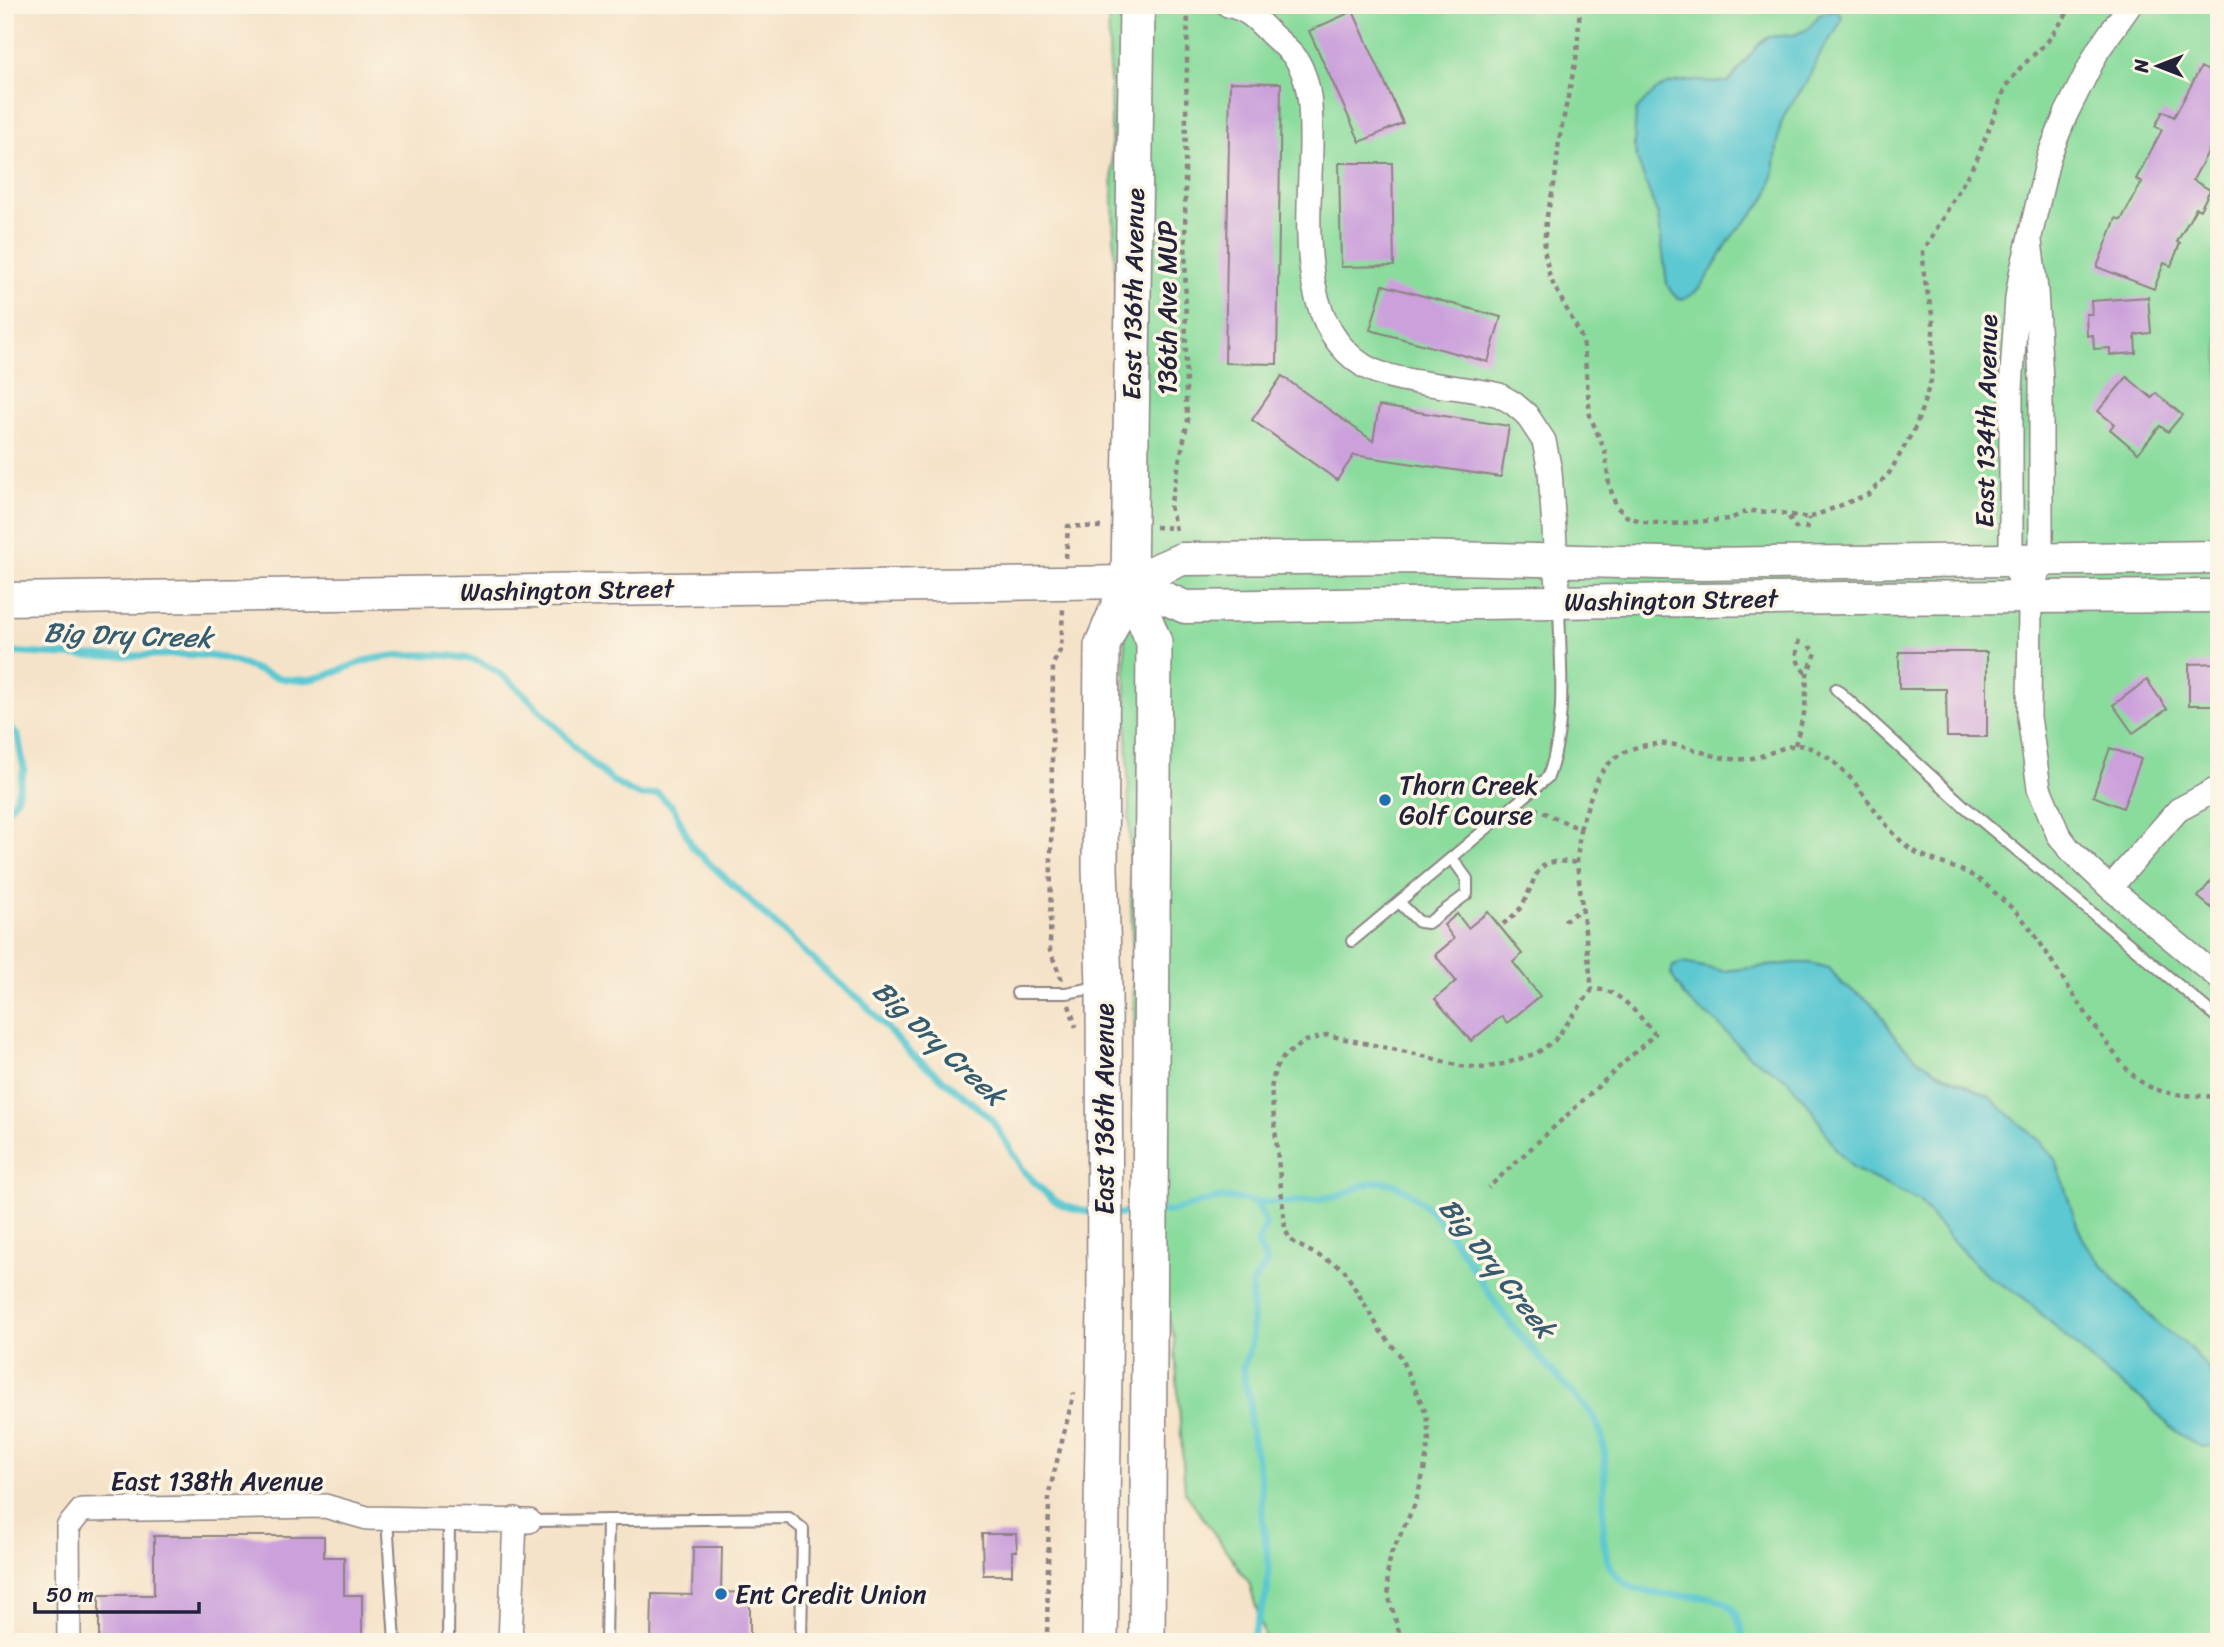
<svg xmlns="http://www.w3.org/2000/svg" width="2224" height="1647" font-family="Sriracha,sans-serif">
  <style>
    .green { fill: #8adc9d; stroke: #567f6c; stroke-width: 2 }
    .water { fill: #5bc8d1; stroke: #3e7586; stroke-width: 2 }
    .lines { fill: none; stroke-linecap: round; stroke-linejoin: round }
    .stream { stroke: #5bc8d1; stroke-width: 7 }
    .building { fill: #cba0db }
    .lane-casing { stroke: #8c8282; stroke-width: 14 }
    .street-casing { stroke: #8c8282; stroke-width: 26 }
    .secondary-casing { stroke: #8c8282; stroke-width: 35 }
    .primary-casing { stroke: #8c8282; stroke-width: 38 }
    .path { stroke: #8c8282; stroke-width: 4.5; stroke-dasharray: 5 5; stroke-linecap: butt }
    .lane { stroke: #fff; stroke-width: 10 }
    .street { stroke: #fff; stroke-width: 23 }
    .secondary { stroke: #fff; stroke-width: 32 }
    .primary { stroke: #fff; stroke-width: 35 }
    .poi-dot { fill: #1f6fb2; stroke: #fcf5e5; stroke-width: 2.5 }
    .labels { text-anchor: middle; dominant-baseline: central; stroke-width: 7; stroke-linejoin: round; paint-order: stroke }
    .street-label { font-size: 26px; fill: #22223b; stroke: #fcf5e5 }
    .poi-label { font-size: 26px; fill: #22223b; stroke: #fcf5e5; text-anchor: start }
    .water-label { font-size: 28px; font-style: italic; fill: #365c70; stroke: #fcf5e5 }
  </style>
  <rect width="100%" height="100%" fill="#fcf5e5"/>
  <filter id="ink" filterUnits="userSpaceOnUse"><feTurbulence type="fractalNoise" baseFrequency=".0143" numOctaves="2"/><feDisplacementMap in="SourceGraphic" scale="14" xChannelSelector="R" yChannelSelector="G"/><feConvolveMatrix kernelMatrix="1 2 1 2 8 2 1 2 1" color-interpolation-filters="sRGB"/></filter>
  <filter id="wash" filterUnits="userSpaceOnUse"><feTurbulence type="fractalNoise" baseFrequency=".00686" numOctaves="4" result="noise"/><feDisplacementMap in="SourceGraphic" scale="28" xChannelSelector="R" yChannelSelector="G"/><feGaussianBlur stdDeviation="1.57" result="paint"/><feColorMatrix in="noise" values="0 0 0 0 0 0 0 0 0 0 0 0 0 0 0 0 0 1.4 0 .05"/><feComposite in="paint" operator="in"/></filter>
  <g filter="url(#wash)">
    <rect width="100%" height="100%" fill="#f5e3c9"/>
    <!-- green -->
    <path class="green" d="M1108,5H2219V1642H1266L1249,1583L1185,1492L1174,1337L1168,1317L1136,1080Z"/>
    <!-- water -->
    <path class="water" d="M1836,9L1842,18C1838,31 1830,38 1823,49C1816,60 1812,72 1806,83C1800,94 1791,103 1785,114C1775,134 1778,165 1770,188C1763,209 1744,220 1731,238C1721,251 1687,331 1667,284L1658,216L1637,159L1634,145L1636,111C1670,70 1682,83 1728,82L1760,43L1768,37L1794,35L1808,29L1819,15Z
      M1683,963L1724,971L1794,963H1810L1829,968L1844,986L1863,996L1878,1010L1897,1040L1919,1060L1937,1071L1988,1096L2041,1142L2056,1161L2077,1225L2086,1245L2111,1276L2162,1328L2185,1343L2206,1365L2219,1391V1439L2212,1446L2202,1447L2181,1435L2162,1419L2147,1403L2103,1371L2024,1298L1985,1274L1947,1235L1919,1201L1854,1169L1835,1148L1813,1111L1788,1080L1748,1055L1713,1019L1698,1010L1684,996L1671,974L1673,966Z"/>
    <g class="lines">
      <!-- stream -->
      <path class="stream" d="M5,652C44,654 83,657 122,656C153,656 186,652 217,657C245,661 269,680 298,680C320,681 339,670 359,663C387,653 445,652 474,660C519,674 571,751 613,781C621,786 633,794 641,795C646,796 653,794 657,793L673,807L693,848L834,979L862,1001L909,1052L992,1119L1023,1170L1040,1188L1054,1200L1065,1206L1097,1214
        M5,721L18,736L24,769L16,799L5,813
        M1161,1212C1183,1211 1202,1200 1223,1198C1233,1197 1245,1201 1255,1202C1278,1204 1318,1201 1340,1195C1354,1191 1370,1179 1385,1182C1438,1192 1480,1288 1513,1327C1538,1357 1566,1385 1592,1414C1598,1426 1603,1436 1604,1449C1609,1484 1593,1549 1616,1575C1646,1610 1718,1583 1734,1611C1739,1620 1742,1632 1745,1642
        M1116,1214L1142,1213
        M1251,1642L1267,1593L1269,1565L1262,1515L1261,1481L1250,1424V1400L1245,1383L1243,1367L1252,1343V1285L1267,1262L1257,1243L1266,1225L1256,1202"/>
    </g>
    <g id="blocks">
      <!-- building -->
      <path class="building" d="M1353,11L1403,123L1360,142L1309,31Z
        M2201,67L2219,77V131L2193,180L2210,190L2200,210L2196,208L2177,242L2180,243L2171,266L2164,263L2154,289L2097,267L2116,218L2121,220L2142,182L2136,179L2162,130L2155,126L2163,111L2174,117Z
        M1230,82L1281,83L1277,364L1225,363Z
        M1339,163H1392L1394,266L1341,267Z
        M1383,285L1501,317L1488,362L1370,330Z
        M2148,297L2151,333L2135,335L2136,353L2110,355V348L2094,349L2093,335L2087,336L2086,314H2092L2091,301Z
        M1282,376L1373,441L1379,406L1509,426L1501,477L1354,455L1337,480L1252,420Z
        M2127,377L2152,398L2156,393L2182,415L2168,432L2160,426L2138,453L2110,429L2114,424L2098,411Z
        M1899,652H1987V737H1947L1946,689H1899Z
        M2219,663V705H2189V664Z
        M2147,680L2167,709L2133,733L2113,705Z
        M2110,748L2141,759L2123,808L2093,796Z
        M2219,871V914L2198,897Z
        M1488,912L1522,954L1513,962L1540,996L1507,1023L1502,1016L1471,1041L1435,999L1456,981L1435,955L1454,939L1444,925L1457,914L1468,928Z
        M982,1534H1016L1017,1551H1012V1575H983Z
        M154,1536H324V1557H344V1595H362V1642H99V1595H154Z
        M693,1547H722L721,1592L750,1593V1642H651L652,1594L692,1595Z"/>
    </g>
  </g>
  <g filter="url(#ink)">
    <use href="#blocks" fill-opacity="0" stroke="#8c8282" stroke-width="2"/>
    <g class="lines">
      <!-- lane casing -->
      <g class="lane-casing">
        <path id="lane" d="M1836,689L1964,806L2219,1019
          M1399,902L1419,922L1428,923L1467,894V879L1452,858
          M1352,941L1548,777C1568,723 1560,662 1559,605
          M1017,993H1066L1098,987
          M387,1519L395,1642
          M529,1521L789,1518L803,1529L801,1642
          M448,1642L449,1520
          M606,1642L608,1520"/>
      </g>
      <!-- street casing -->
      <g class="street-casing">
        <path id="street" d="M1228,5C1249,10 1256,19 1271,34C1279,42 1291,50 1297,60C1312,85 1311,116 1311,144C1310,215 1294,322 1364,366C1393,384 1462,386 1499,395L1513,403L1526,414L1544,441L1550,471L1559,602
          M2030,241L2036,290L2041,380V561L2030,598L2029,717L2039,788L2058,834L2069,849L2110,888L2219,978
          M2030,598L2011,561V389L2017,298L2021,274L2049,156L2066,114L2098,50L2130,5
          M2110,888L2178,810L2219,788
          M69,1642L68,1527L82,1510L325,1506L367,1518L529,1521
          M510,1642L515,1519"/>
      </g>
      <!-- secondary casing -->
      <g class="secondary-casing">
        <path id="secondary" d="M1129,582L1185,607L1848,598L2219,596
          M5,599L1129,582L1182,559L1411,557L1704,564L2219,557"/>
      </g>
      <!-- primary casing -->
      <g class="primary-casing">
        <path id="primary" d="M1129,582L1154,642L1147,1642
          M1100,1642L1105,1307L1104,986L1100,868L1102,646L1129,582L1137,5"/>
      </g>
      <!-- path -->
      <path class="path" d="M1580,5L1577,54L1559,140L1555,180L1546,220L1544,249L1550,278L1580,334L1584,347L1590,416L1605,451L1609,484L1616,506L1626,516L1643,522L1671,524L1730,519L1748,511L1775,512L1809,518L1869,494L1890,472L1916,426L1931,381L1933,356V319L1924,276L1923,252L1977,159L2006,86L2021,67L2048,41L2073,5
        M1789,517L1798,531
        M1155,527L1175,528
        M1176,530L1170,506L1188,420L1186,404L1185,169L1188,5
        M1806,530L1809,518
        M1066,558L1068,526L1104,527
        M1799,640C1795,655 1796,664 1807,674
        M1795,745L1805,710L1807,674L1816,653L1810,647L1808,641
        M1534,808L1580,829L1577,863L1592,990
        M1580,829C1586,813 1590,794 1598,779C1613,749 1648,739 1680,746C1693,749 1707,754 1720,757C1731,760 1747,760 1757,757C1773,753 1792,741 1808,747C1852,764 1868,808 1900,840C1918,859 1948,863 1971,875C1986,883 1999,897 2012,908C2031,926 2042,946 2056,968C2072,993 2089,1018 2106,1042C2117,1057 2130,1076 2146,1085C2168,1097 2195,1095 2219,1097
        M1564,921L1583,908
        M1503,924C1510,918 1519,912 1523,904C1539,873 1534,856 1577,863
        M1062,980L1050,951L1053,664L1061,649L1063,609
        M1069,1005L1076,1027
        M1047,1642L1049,1493L1074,1393
        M1402,1642L1389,1598L1387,1576L1391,1554L1415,1504L1424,1471L1429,1438L1426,1413L1399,1354L1381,1332L1343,1268L1296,1244L1289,1238L1285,1228L1271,1089L1275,1069L1284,1056L1306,1041L1327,1035L1420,1055L1460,1066L1485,1068L1507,1063L1537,1053L1555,1040L1592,990C1618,985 1640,1018 1655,1034L1488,1188"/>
      <!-- lane -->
      <use href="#lane" class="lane"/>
      <!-- street -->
      <use href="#street" class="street"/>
      <!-- secondary -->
      <use href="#secondary" class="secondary"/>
      <!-- primary -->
      <use href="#primary" class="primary"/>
    </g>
  </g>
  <!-- markers -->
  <g class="poi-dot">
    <circle cx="1385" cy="800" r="7"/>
    <circle cx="721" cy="1594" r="7"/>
  </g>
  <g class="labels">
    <!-- street labels -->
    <g class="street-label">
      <text transform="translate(1133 294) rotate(-89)">East 136th Avenue</text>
      <text transform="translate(1167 308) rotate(-90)">136th Ave MUP</text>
      <text transform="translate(1986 421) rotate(-89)">East 134th Avenue</text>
      <text transform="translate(567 590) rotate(-1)">Washington Street</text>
      <text transform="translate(1671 600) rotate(-1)">Washington Street</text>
      <text transform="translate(1104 1109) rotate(-90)">East 136th Avenue</text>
      <text x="217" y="1481">East 138th Avenue</text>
    </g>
    <!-- poi labels -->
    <g class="poi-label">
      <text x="1399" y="785">Thorn Creek<tspan x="1399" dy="30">Golf Course</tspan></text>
      <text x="735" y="1594">Ent Credit Union</text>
    </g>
    <!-- water labels -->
    <g class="water-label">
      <text transform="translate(128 635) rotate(2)">Big Dry Creek</text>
      <text transform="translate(939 1043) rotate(43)">Big Dry Creek</text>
      <text transform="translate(1497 1268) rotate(52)">Big Dry Creek</text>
    </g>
  </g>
  <!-- margin -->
  <rect width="2224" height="1647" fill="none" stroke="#fcf5e5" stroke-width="28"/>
  <!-- north arrow -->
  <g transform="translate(2158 66) rotate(270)" stroke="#fcf5e5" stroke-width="5" paint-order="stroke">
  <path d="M0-5L12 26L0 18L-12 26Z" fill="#22223b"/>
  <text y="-10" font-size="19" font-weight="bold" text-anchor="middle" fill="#22223b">N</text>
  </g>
  <!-- scale -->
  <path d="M35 1602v10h164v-10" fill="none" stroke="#22223b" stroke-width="3.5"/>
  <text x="46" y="1602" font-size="21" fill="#22223b" stroke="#fcf5e5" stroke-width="5" paint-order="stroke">50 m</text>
</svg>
